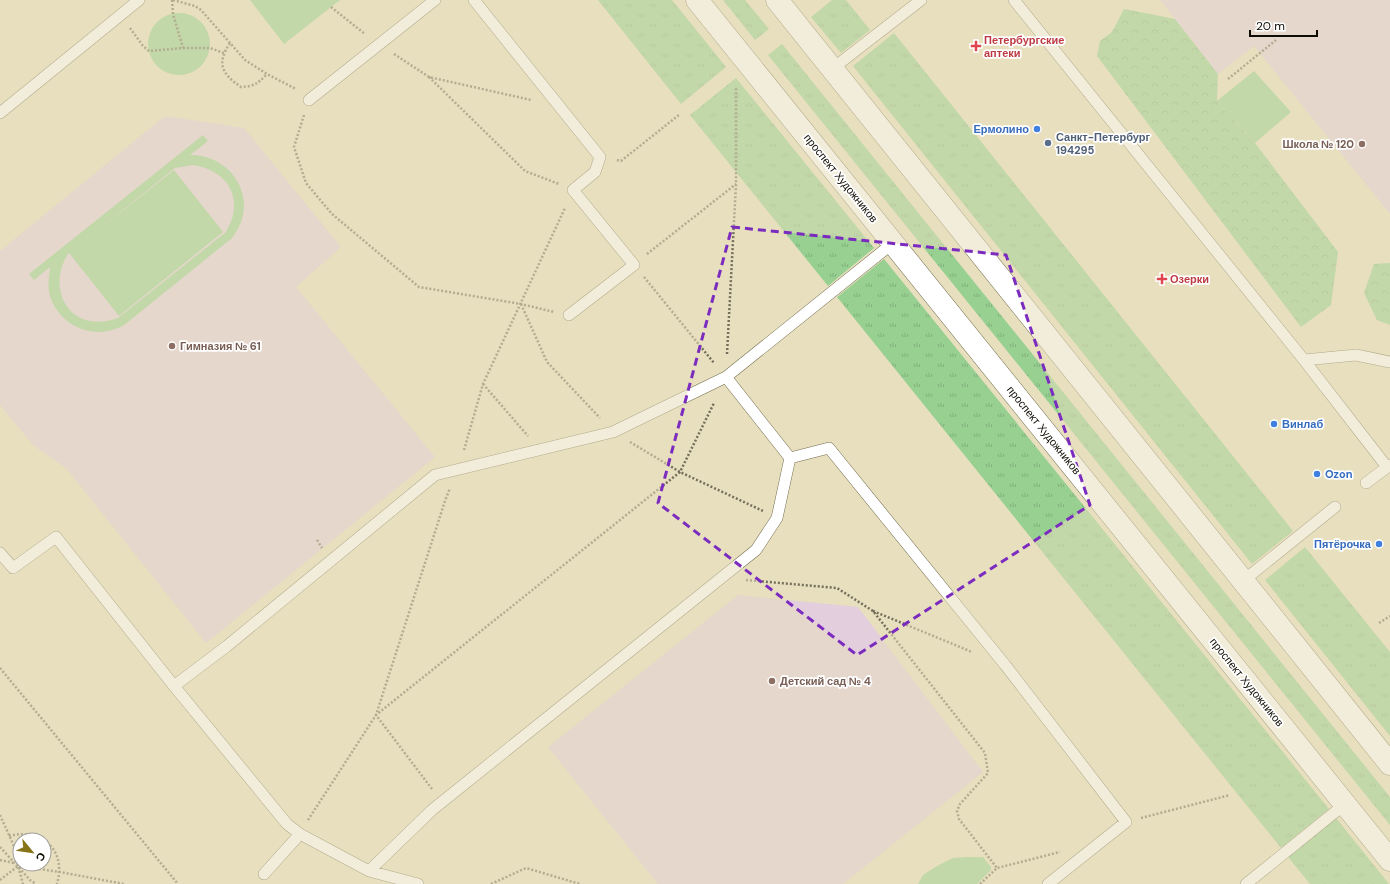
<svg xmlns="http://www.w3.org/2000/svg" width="1390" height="884" font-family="'DM Sans',sans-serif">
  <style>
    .education { fill: #e2cedd }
    .grass { fill: url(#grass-tufts) }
    .forest { fill: url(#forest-crowns) }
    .park { fill: #97d091; fill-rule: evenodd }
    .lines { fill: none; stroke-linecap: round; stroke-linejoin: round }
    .service-casing { stroke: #746d4f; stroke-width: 12 }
    .tertiary-casing { stroke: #746d4f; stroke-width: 23 }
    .path { stroke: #746f5a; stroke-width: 2.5; stroke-dasharray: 2 2; stroke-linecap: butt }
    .service { stroke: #fff; stroke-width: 11 }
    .tertiary { stroke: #fff; stroke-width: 22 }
    .marked { fill: none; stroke: #7b2cbf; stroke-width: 3; stroke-dasharray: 8 5; stroke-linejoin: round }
    .health-dot { fill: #e0444e; stroke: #fff; stroke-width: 1.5 }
    .shop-dot { fill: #3f7fe0; stroke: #fff; stroke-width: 1.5 }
    .service-dot { fill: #5c6f8a; stroke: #fff; stroke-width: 1.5 }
    .education-dot { fill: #8d6e63; stroke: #fff; stroke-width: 1.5 }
    .labels { text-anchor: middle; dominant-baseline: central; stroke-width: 3.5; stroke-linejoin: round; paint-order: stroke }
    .health-label { font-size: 11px; font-weight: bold; fill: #be3a42; stroke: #fff; text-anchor: start }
    .shop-label { font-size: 11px; font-weight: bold; fill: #366cbe; stroke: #fff; text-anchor: end }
    .service-label { font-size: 11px; font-weight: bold; fill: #4e5e75; stroke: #fff; text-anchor: start }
    .education-label { font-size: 11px; font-weight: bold; fill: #785e54; stroke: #fff; text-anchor: start }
    .street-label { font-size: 11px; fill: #0e0b02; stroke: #fff }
  </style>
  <defs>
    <pattern id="grass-tufts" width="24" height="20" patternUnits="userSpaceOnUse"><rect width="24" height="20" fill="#97d091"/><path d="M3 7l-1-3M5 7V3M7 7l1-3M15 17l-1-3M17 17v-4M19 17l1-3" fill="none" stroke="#81b17b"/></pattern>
    <pattern id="forest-crowns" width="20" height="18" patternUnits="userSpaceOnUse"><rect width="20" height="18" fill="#97d091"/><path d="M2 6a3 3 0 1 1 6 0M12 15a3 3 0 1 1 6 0" fill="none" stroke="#81b17b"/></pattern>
  </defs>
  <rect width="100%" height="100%" fill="#e7dfbe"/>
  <!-- education -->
  <path class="education" d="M1160,0H1390V214L1254,46L1218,74Z
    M165,116L244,128L341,247L296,287L435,457L206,643L66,468L33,445L0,405V251Z
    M738,595L858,607L983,772L843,884H658L548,747Z"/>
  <!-- grass -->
  <path class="grass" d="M598,0H672L726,67L681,104Z
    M723,0H745L769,29L755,40Z
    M832,0H846L870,30L841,53L811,17Z
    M894,33L1293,531L1252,564L853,66Z
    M782,44L1390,797V825L768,55Z
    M736,78L874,248L828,286L690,115Z
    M884,259L1329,809L1281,848L837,297Z
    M1305,547L1390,652V736L1265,580Z
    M1336,818L1389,884H1310L1288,857Z"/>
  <!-- forest -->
  <path class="forest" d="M1124,9L1175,19L1218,74L1217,101L1255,143L1338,252L1331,305L1301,327L1097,56L1100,41L1112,32Z
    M1390,263V325L1377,320L1364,293L1374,264Z"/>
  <!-- park -->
  <path class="park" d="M250,0H340L284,44Z
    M148 44a31 31 0 1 1 62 0a31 31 0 1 1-62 0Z
    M1254,71L1291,112L1255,143L1217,101Z
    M203,135L208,141L190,155C223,154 252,185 242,219C240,226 236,232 232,238L123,326C115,329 107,332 99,332C75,332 54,315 49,292C48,283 49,275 50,267L34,280L29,274ZM193,165C219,169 239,187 233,215C232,221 228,227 226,232L118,318C109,321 100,323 90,321C59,315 51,277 69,253L119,316L223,232L174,170L88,238L175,168Z
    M967,857H983L991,867V870L977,884H918L923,875L937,866L953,858Z"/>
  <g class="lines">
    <!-- service casing -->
    <g class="service-casing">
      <path id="service" d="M474,0L600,157L595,172L573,190L634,265L569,315
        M1014,0L1304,360L1387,467
        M832,69L921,0
        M309,100L435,0
        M0,113L139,0
        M1304,360L1356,355L1390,362
        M790,458L829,448L1006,666L1126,822L1048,884
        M1366,483L1390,465
        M0,553L13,568L56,537L174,686L227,646L435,475L613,432L726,377L893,243
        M1243,581L1335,507
        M174,686L287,824L300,834L369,871L432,810L756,550L777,518L790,458L726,377
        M369,871L418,884
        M264,874L300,834
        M1246,884L1345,804"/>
    </g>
    <!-- tertiary casing -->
    <g class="tertiary-casing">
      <path id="tertiary" d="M697,0L1390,860
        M777,0L1390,764"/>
    </g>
    <!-- path -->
    <path class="path" d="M172,0L173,14L183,48
      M173,0L195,6L201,10L245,60L267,74L296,89
      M331,7L365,34
      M130,28L143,46L149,51L183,48H210L224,53
      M230,43C216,64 222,74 241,87C255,86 257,84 267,74
      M394,54L429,77L531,100
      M429,77L525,171L559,184
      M1228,79L1276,40
      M304,115L294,147L306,183L332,214L419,287L521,304L554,312
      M617,160L621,161L680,114
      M647,254L736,184
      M644,277L714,363
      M521,304L547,362L600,418
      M727,354L736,184V86
      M483,384L528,436
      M630,442L680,472L763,511
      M464,450L483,384L565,208
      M317,540L322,548
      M746,580L837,588L873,611L985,753L988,773L960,804L957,811L959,819L997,868
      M873,611L972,652
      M1379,623L1390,616
      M0,668L178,884
      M432,789L376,715L680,472L714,403
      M0,815L18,855V866L23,884
      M1141,818L1230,795
      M308,820L376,715L445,501L450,488
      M9,836C34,829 61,843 59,872C59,876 58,880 57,884
      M0,847L30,880L36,884
      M0,860L14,863
      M0,880L18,866L60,872L124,884
      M491,884L526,868L580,884
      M980,884L997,868L1060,852"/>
    <!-- service -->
    <use href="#service" class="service"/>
    <!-- tertiary -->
    <use href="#tertiary" class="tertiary"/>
  </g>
  <!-- marked area -->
  <path d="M0 0H1390V884H0ZM732,227L1006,255L1090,505L857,655L658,503Z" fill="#e7dfbe" fill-opacity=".55" fill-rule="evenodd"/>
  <path class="marked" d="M732,227L1006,255L1090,505L857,655L658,503Z"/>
  <!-- markers -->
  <g class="health-dot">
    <path d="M974 40h4v4h4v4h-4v4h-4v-4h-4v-4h4z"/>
    <path d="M1160 273h4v4h4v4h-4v4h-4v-4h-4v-4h4z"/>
  </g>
  <g class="shop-dot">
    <circle cx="1037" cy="129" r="4"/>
    <circle cx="1274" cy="424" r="4"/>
    <circle cx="1317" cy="474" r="4"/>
    <circle cx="1379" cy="544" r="4"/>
  </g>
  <circle class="service-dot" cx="1048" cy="143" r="4"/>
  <g class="education-dot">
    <circle cx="1362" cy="144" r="4"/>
    <circle cx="172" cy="346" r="4"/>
    <circle cx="772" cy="681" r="4"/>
  </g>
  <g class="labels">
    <!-- health labels -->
    <g class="health-label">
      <text x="984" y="40">Петербургские<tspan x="984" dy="13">аптеки</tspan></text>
      <text x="1170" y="279">Озерки</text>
    </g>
    <!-- shop labels -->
    <g class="shop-label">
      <text x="1029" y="129">Ермолино</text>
      <text x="1282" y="424" text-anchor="start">Винлаб</text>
      <text x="1325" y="474" text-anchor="start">Ozon</text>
      <text x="1371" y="544">Пятёрочка</text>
    </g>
    <!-- service labels -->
    <g class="service-label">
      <text x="1056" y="137">Санкт-Петербург<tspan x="1056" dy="13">194295</tspan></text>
    </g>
    <!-- education labels -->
    <g class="education-label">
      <text x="1354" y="144" text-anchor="end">Школа № 120</text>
      <text x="180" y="346">Гимназия № 61</text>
      <text x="780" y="681">Детский сад № 4</text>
    </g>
    <!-- street labels -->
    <g class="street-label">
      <text transform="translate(841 178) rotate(51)">проспект Художников</text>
      <text transform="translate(1044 430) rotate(51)">проспект Художников</text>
      <text transform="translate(1247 682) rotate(51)">проспект Художников</text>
    </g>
  </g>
  <!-- north arrow -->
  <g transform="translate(32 852) rotate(119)"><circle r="19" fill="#ffffff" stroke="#9f9d9a"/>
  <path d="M0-3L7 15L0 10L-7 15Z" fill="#877619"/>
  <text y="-6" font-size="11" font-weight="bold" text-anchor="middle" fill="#0e0b02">С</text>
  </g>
  <!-- scale -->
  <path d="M1250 30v6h67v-6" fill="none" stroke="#0e0b02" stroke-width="2"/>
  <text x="1256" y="30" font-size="12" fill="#0e0b02" stroke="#ffffff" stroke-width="3" paint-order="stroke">20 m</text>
</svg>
